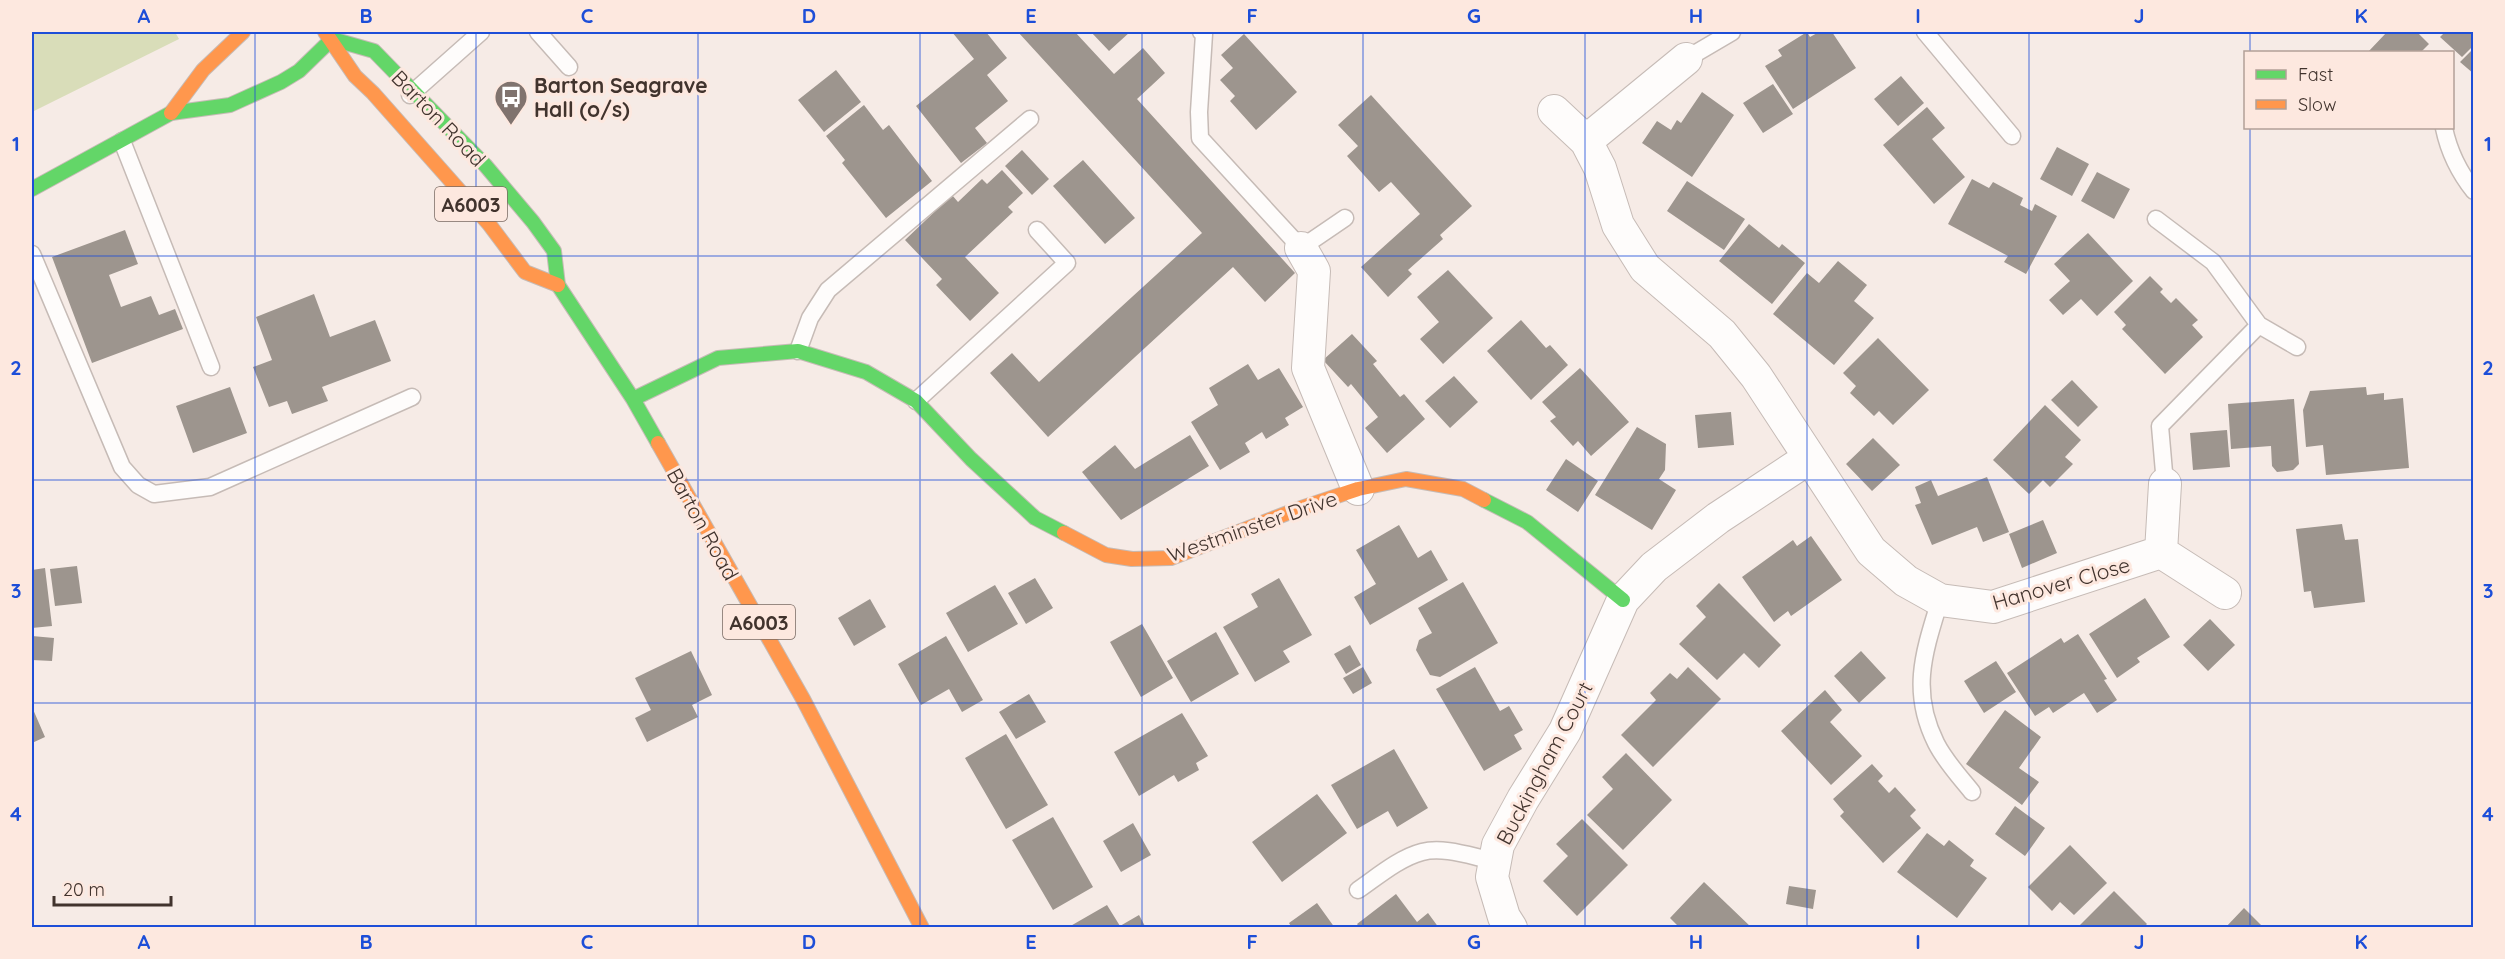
<svg xmlns="http://www.w3.org/2000/svg" width="2505" height="959" font-family="Quicksand,sans-serif">
  <style>
    .green { fill: #d9ddb9 }
    .building { fill: #9d958e }
    .lines { fill: none; stroke-linecap: round; stroke-linejoin: round }
    .lane-casing { stroke: #c6bbb6; stroke-width: 19 }
    .street-casing { stroke: #c6bbb6; stroke-width: 34 }
    .fast-casing { stroke: #c6bbb6; stroke-width: 16 }
    .slow-casing { stroke: #c6bbb6; stroke-width: 16 }
    .lane { stroke: #fefcfb; stroke-width: 16 }
    .street { stroke: #fefcfb; stroke-width: 32 }
    .fast { stroke: #63d668; stroke-width: 14 }
    .slow { stroke: #ff974d; stroke-width: 14 }
    .grid { fill: none; stroke: #1d4ed8; stroke-width: 1.5; stroke-opacity: 0.55 }
    .labels { text-anchor: middle; dominant-baseline: central; stroke-width: 6; stroke-linejoin: round; paint-order: stroke }
    .shield { fill: #fde8df; stroke: #796962; stroke-width: 1.5 }
    .shield-label { font-size: 20px; font-weight: bold; fill: #41332d }
    .poi-label { font-size: 21px; font-weight: bold; fill: #41332d; stroke: #fde8df; text-anchor: start }
    .street-label { font-size: 21px; fill: #41332d; stroke: #fde8df }
    .neatline { fill: none; stroke: #1d4ed8; stroke-width: 2 }
    .grid-label { font-size: 20px; text-anchor: middle; font-weight: bold; fill: #1d4ed8 }
  </style>
  <rect width="100%" height="100%" fill="#f6ebe6"/>
  <!-- green -->
  <path class="green" d="M32,32H175L179,39L32,112Z"/>
  <!-- building -->
  <path class="building" d="M952,32H986L1007,58L987,75L1008,101L975,128L987,143L961,163L916,106L974,59Z
    M1018,32H1075L1114,74L1143,48L1165,73L1137,99L1295,273L1265,302L1233,267L1048,437L990,373L1012,353L1039,382L1202,233Z
    M1091,32H1130L1109,51Z
    M1807,32L1810,37L1819,32H1832L1856,68L1793,109L1765,66L1782,56L1778,50Z
    M2387,32H2417L2429,44L2421,52H2368Z
    M2445,32H2474V45L2462,57L2440,37Z
    M1244,34L1297,92L1256,130L1230,101L1235,96L1220,80L1233,68L1221,55Z
    M2474,48V74L2460,62Z
    M836,70L861,102L824,132L798,100Z
    M1901,76L1924,103L1898,126L1874,99Z
    M1773,84L1793,114L1763,133L1743,103Z
    M1702,92L1734,115L1692,177L1642,143L1657,121L1671,130L1677,120L1681,123Z
    M1371,95L1472,206L1440,235L1443,239L1408,270L1412,274L1388,297L1361,267L1420,214L1391,182L1379,192L1347,156L1358,146L1338,125Z
    M864,105L883,130L889,125L932,181L886,218L842,163L845,160L826,136Z
    M1927,107L1945,128L1932,139L1965,177L1934,204L1883,145Z
    M2057,147L2089,164L2072,196L2040,179Z
    M1022,150L1049,179L1032,195L1005,166Z
    M1083,160L1135,218L1105,244L1053,186Z
    M1002,170L1023,193L1008,207L1013,212L965,257L999,293L970,321L936,285L942,279L905,240L952,195L958,202L982,179L987,184Z
    M2097,172L2130,189L2114,219L2081,201Z
    M1972,179L1989,188L1993,182L2023,198L2020,205L2032,211L2035,204L2057,216L2026,274L2004,262L2008,256L1948,224Z
    M1687,181L1745,219L1724,250L1667,211Z
    M1749,224L1779,248L1782,244L1805,263L1772,304L1719,261Z
    M125,230L138,264L109,275L121,307L151,296L159,315L175,309L183,329L92,363L52,257Z
    M2088,233L2133,281L2097,316L2081,299L2063,315L2049,300L2070,281L2054,264Z
    M1838,261L1867,285L1854,301L1874,318L1834,365L1773,314L1807,273L1819,283Z
    M1448,270L1493,318L1443,364L1420,339L1439,322L1417,297Z
    M2150,276L2163,289L2160,292L2171,303L2176,298L2198,320L2192,325L2203,337L2165,374L2122,329L2126,325L2114,312Z
    M314,294L330,337L375,320L391,361L322,387L328,401L292,414L287,401L269,407L253,367L272,360L256,317Z
    M1521,320L1546,348L1550,345L1568,365L1531,400L1487,351Z
    M1352,334L1377,361L1373,364L1400,397L1404,394L1425,419L1387,453L1365,428L1378,417L1351,384L1348,387L1323,360Z
    M1878,338L1929,390L1893,425L1879,411L1874,416L1850,393L1856,386L1843,373Z
    M1248,364L1258,380L1279,368L1303,407L1285,418L1289,425L1266,439L1262,432L1245,443L1250,452L1220,470L1191,422L1218,405L1209,388Z
    M1580,368L1629,422L1591,456L1578,441L1573,446L1550,421L1556,417L1542,402Z
    M1454,376L1478,402L1450,428L1425,401Z
    M2072,380L2098,407L2078,427L2051,400Z
    M230,387L247,433L193,453L176,406Z
    M2366,387L2367,395L2384,393V400L2403,398L2409,468L2326,475L2323,445L2306,447L2303,410L2310,391Z
    M2294,399L2299,464L2293,470L2277,472L2272,466L2271,446L2231,449L2228,404Z
    M2045,405L2081,440L2065,457L2073,464L2050,487L2043,480L2029,494L1993,460Z
    M1731,412L1734,445L1698,448L1695,415Z
    M1637,427L1666,444L1665,470L1659,479L1676,490L1652,530L1595,495Z
    M2227,430L2230,467L2193,470L2190,433Z
    M1190,435L1209,466L1121,520L1082,472L1115,445L1135,469Z
    M1873,438L1900,465L1872,491L1846,464Z
    M1566,459L1598,481L1578,512L1546,490Z
    M1987,477L2009,532L1983,542L1977,527L1932,545L1915,505L1921,503L1915,487L1931,480L1938,496Z
    M2043,520L2057,553L2022,568L2009,534Z
    M2342,524L2345,540L2358,539L2365,602L2314,608L2311,591L2304,592L2296,529Z
    M1399,525L1418,558L1431,550L1448,580L1370,625L1354,597L1376,584L1356,550Z
    M1811,536L1842,580L1791,616L1788,611L1774,622L1742,577L1793,540L1797,546Z
    M77,566L82,603L55,606L50,569Z
    M45,568L52,626L32,628V570Z
    M1035,578L1053,608L1026,624L1008,593Z
    M1279,578L1312,635L1283,651L1290,662L1255,682L1223,627L1258,607L1251,594Z
    M1463,582L1498,643L1440,677L1430,675L1416,650L1419,640L1432,633L1418,608Z
    M1719,583L1781,645L1759,668L1744,653L1717,680L1679,644L1706,617L1696,606Z
    M995,585L1018,624L968,652L946,613Z
    M2145,598L2170,637L2137,658L2140,662L2117,678L2089,634Z
    M870,599L886,627L854,646L838,618Z
    M2210,619L2235,645L2208,671L2183,645Z
    M1142,624L1173,678L1141,697L1110,642Z
    M1216,632L1239,674L1191,702L1167,661Z
    M2078,634L2107,679L2104,680L2117,700L2097,713L2084,693L2053,713L2049,707L2035,716L2007,673L2061,638L2064,643Z
    M32,636L54,638L52,661L32,660Z
    M946,636L983,700L962,712L949,689L921,705L898,664Z
    M1350,645L1361,665L1346,674L1334,654Z
    M691,651L712,695L692,705L698,717L647,742L635,718L651,710L635,678Z
    M1861,651L1886,678L1859,703L1834,676Z
    M1996,661L2016,692L1984,713L1964,681Z
    M1363,667L1372,683L1353,694L1343,678Z
    M1475,667L1500,711L1509,706L1523,730L1514,735L1522,749L1484,771L1436,689Z
    M1688,667L1721,699L1653,767L1621,735L1656,700L1650,693L1670,673L1677,679Z
    M1825,690L1842,710L1830,722L1862,756L1831,785L1781,731Z
    M1029,694L1046,722L1016,739L999,712Z
    M32,707L45,737L32,743Z
    M2005,710L2041,737L2019,768L2039,782L2022,805L1966,764Z
    M1182,713L1208,756L1196,763L1199,770L1178,782L1174,775L1139,796L1114,752Z
    M1006,734L1048,805L1006,829L965,758Z
    M1394,749L1428,808L1397,827L1388,811L1357,829L1331,785Z
    M1626,753L1672,800L1623,850L1587,815L1613,789L1602,777Z
    M1872,764L1883,776L1878,781L1889,793L1895,787L1916,810L1910,816L1921,828L1883,863L1840,816L1844,812L1833,799Z
    M1317,794L1347,833L1282,882L1252,842Z
    M2015,806L2045,828L2025,856L1995,834Z
    M1053,817L1093,887L1053,910L1012,840Z
    M1582,819L1628,865L1577,916L1543,881L1568,856L1556,844Z
    M1133,823L1151,855L1121,872L1103,841Z
    M1927,833L1944,846L1949,840L1974,860L1970,866L1987,878L1957,918L1897,872Z
    M2070,845L2107,883L2074,915L2060,902L2052,911L2028,887Z
    M1704,882L1752,928H1680L1670,918Z
    M1789,886L1816,890L1813,909L1786,904Z
    M2114,891L2147,924L2143,928H2077Z
    M1396,894L1417,922L1428,913L1439,928H1360L1357,924Z
    M1317,903L1335,928H1292L1289,923Z
    M1107,905L1120,926L1139,915L1146,928H1067Z
    M2244,908L2264,928H2225Z"/>
  <g class="lines">
    <!-- lane casing -->
    <g class="lane-casing">
      <path id="lane" d="M538,32L569,67
        M1201,32L1204,34L1199,112L1200,138L1301,248L1345,218
        M1925,32L2012,136
        M1686,59L1732,32
        M410,95L481,32
        M2444,128C2449,152 2458,171 2474,191
        M122,141L211,367
        M2156,219L2213,262L2259,325L2297,347
        M32,254L122,467L138,485L154,494L210,487L412,397
        M798,351L810,318L828,290L1030,119
        M916,401L1067,263L1037,230
        M2165,484L2160,426L2259,325
        M1940,600C1924,652 1910,691 1936,743C1945,761 1960,777 1972,792
        M1358,890C1377,877 1399,858 1422,852C1444,846 1473,857 1495,861"/>
    </g>
    <!-- street casing -->
    <g class="street-casing">
      <path id="street" d="M1554,111L1586,141L1600,168L1618,225L1645,268L1722,334L1756,376L1871,551L1906,581L1940,600L1993,607L2161,552L2225,593
        M1586,141L1686,59
        M1301,248L1314,271L1308,368L1358,489
        M2161,552L2165,484
        M1511,928L1504,917L1492,877L1498,845L1523,799L1565,731L1623,600L1654,567L1718,518L1809,458"/>
    </g>
    <!-- fast casing -->
    <g class="fast-casing">
      <path id="fast" d="M332,39L374,51L485,165L533,222L554,251L558,285L633,399L658,443
        M32,189L171,113L230,105L281,82L299,71L332,39
        M633,399L718,358L798,351L866,372L916,401L971,459L1035,518L1064,533
        M1484,500L1527,522L1623,600"/>
    </g>
    <!-- slow casing -->
    <g class="slow-casing">
      <path id="slow" d="M325,32L355,76L373,93L489,224L525,272L558,285
        M171,113L203,70L243,32
        M658,443L803,699L922,928
        M1064,533L1106,555L1132,559L1171,558L1298,509L1358,489L1406,479L1463,489L1484,500"/>
    </g>
    <!-- lane -->
    <use href="#lane" class="lane"/>
    <!-- street -->
    <use href="#street" class="street"/>
    <!-- fast -->
    <use href="#fast" class="fast"/>
    <!-- slow -->
    <use href="#slow" class="slow"/>
  </g>
  <!-- grid -->
  <path class="grid" d="M255,32V928M476,32V928M698,32V928M920,32V928M1142,32V928M1363,32V928M1585,32V928M1807,32V928M2029,32V928M2250,32V52M2250,128V928M32,256H2474M32,480H2474M32,703H2474"/>
  <!-- icons -->
  <defs>
    <g id="bus-pin" transform="scale(1.725)"><path d="M0 17L-7.5 6A9.5 9.5 0 1 1 7.5 6Z" fill="#80736e" stroke="#fde8df"/><path d="M-5-6H5V4H4V6H2V4H-2V6H-4V4H-5ZM-3.5-4V0h7V-4ZM-3.5 1.2v1.5H-2V1.2ZM2 1.2v1.5H3.5V1.2Z" fill="#fff"/></g>
  </defs>
  <g fill-rule="evenodd">
    <use href="#bus-pin" x="511" y="97"/>
  </g>
  <g class="labels">
    <!-- shield labels -->
    <g class="shield">
      <rect x="435" y="187" width="72" height="34" rx="4.5"/>
      <rect x="723" y="605" width="72" height="34" rx="4.5"/>
    </g>
    <g class="shield-label">
      <text x="471" y="204">A6003</text>
      <text x="759" y="622">A6003</text>
    </g>
    <!-- poi labels -->
    <g class="poi-label">
      <text x="534" y="85">Barton Seagrave<tspan x="534" dy="24">Hall (o/s)</tspan></text>
    </g>
    <!-- street labels -->
    <g class="street-label">
      <text transform="translate(439 118) rotate(46)">Barton Road</text>
      <text transform="translate(703 524) rotate(61)">Barton Road</text>
      <text transform="translate(1252 526) rotate(-19)">Westminster Drive</text>
      <text transform="translate(2061 583) rotate(-16)">Hanover Close</text>
      <text transform="translate(1544 763) rotate(-62)">Buckingham Court</text>
    </g>
  </g>
  <!-- border -->
  <rect width="2505" height="959" fill="none" stroke="#fde8df" stroke-width="66"/>
  <!-- legend -->
  <rect x="2244" y="51" width="210" height="78" fill="#fde8df" stroke="#b2a098" stroke-width="1.5"/>
  <rect x="2256" y="70" width="30" height="9" fill="#63d668" stroke="#b2a098" stroke-width="1.5"/>
  <text x="2298" y="81" font-size="18" fill="#41332d">Fast</text>
  <rect x="2256" y="100" width="30" height="9" fill="#ff974d" stroke="#b2a098" stroke-width="1.5"/>
  <text x="2298" y="111" font-size="18" fill="#41332d">Slow</text>
  <!-- scale -->
  <path d="M54 896v9h117v-9" fill="none" stroke="#41332d" stroke-width="3"/>
  <text x="63" y="896" font-size="18" fill="#41332d" stroke="#fde8df" stroke-width="4.5" paint-order="stroke">20 m</text>
  <rect x="33" y="33" width="2439" height="893" class="neatline"/>
  <g class="grid-label">
    <text x="144" y="23">A</text>
    <text x="366" y="23">B</text>
    <text x="587" y="23">C</text>
    <text x="809" y="23">D</text>
    <text x="1031" y="23">E</text>
    <text x="1252" y="23">F</text>
    <text x="1474" y="23">G</text>
    <text x="1696" y="23">H</text>
    <text x="1918" y="23">I</text>
    <text x="2139" y="23">J</text>
    <text x="2361" y="23">K</text>
    <text x="16" y="151">1</text>
    <text x="2488" y="151">1</text>
    <text x="16" y="375">2</text>
    <text x="2488" y="375">2</text>
    <text x="16" y="598">3</text>
    <text x="2488" y="598">3</text>
    <text x="16" y="821">4</text>
    <text x="2488" y="821">4</text>
    <text x="144" y="949">A</text>
    <text x="366" y="949">B</text>
    <text x="587" y="949">C</text>
    <text x="809" y="949">D</text>
    <text x="1031" y="949">E</text>
    <text x="1252" y="949">F</text>
    <text x="1474" y="949">G</text>
    <text x="1696" y="949">H</text>
    <text x="1918" y="949">I</text>
    <text x="2139" y="949">J</text>
    <text x="2361" y="949">K</text>
  </g>
</svg>
